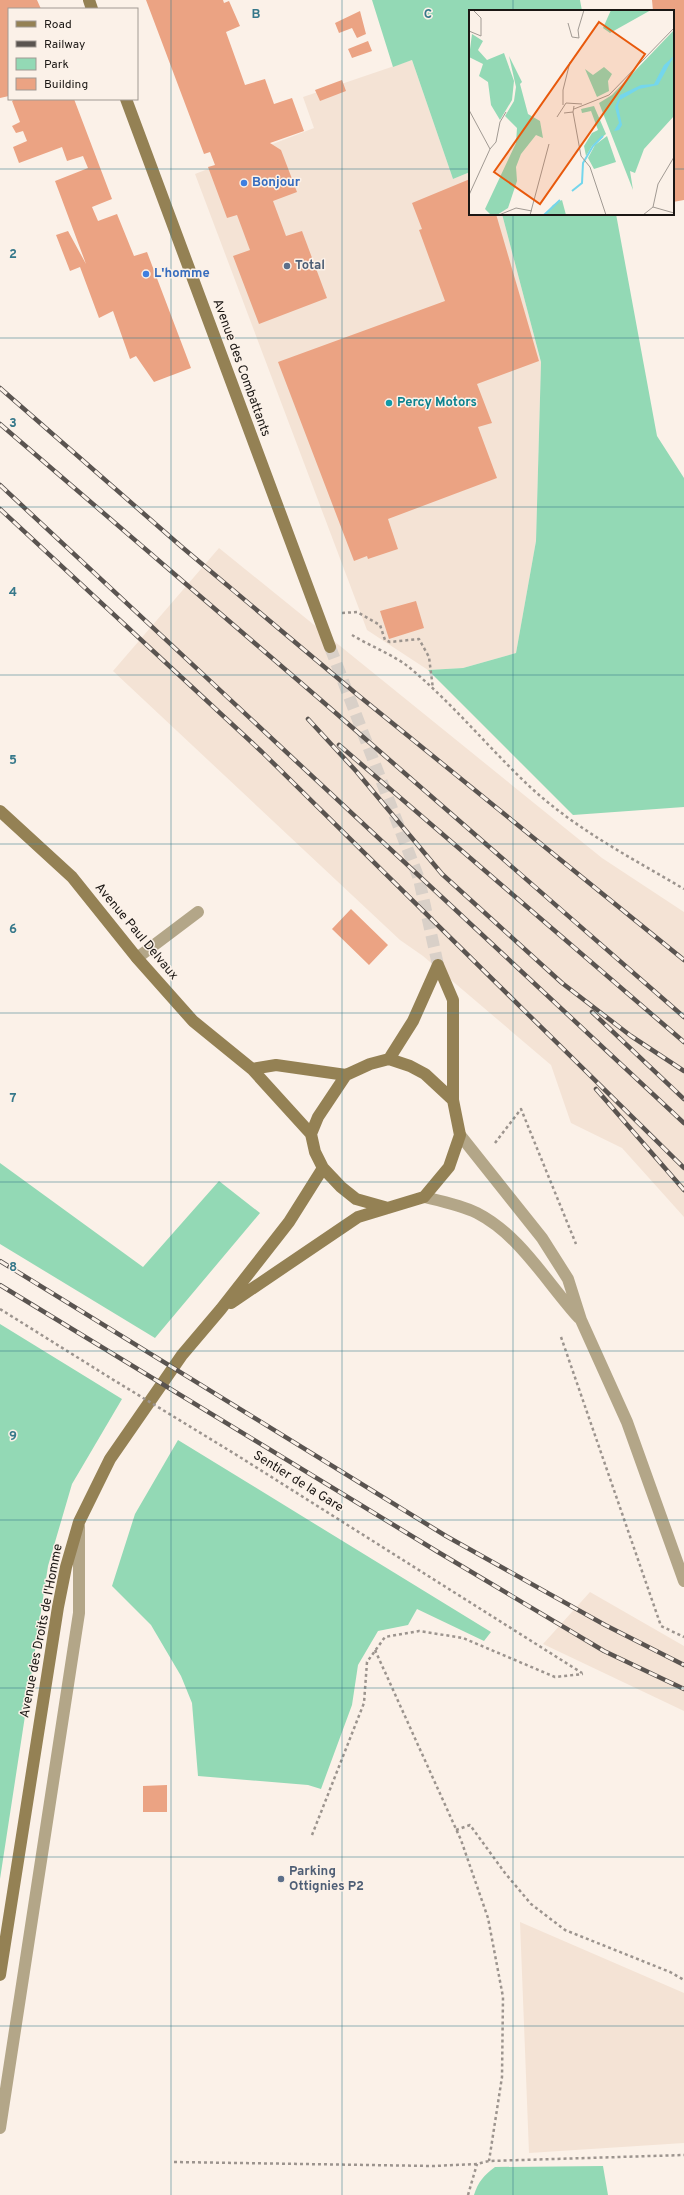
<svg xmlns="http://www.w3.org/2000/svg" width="684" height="2195" font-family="Overpass,sans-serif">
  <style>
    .built { fill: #f4e3d5 }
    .green { fill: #93d9b5 }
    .building { fill: #eba383 }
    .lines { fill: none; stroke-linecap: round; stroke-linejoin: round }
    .secondary-tunnel { stroke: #d9d0c8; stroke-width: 12; stroke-dasharray: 12 6; stroke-linecap: butt }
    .path { stroke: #9c948e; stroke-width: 2.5; stroke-dasharray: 3 3; stroke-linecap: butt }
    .lane { stroke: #b3a688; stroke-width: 12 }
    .secondary { stroke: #948154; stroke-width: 12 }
    .rail-casing { stroke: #5a5450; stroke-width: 4.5 }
    .rail { stroke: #fbf1e8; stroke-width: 3; stroke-dasharray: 9; stroke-linecap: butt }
    .path-bridge { stroke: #9c948e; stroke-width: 2.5; stroke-dasharray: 3 3; stroke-linecap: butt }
    .grid { fill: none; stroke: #36788a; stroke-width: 1; stroke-opacity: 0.55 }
    .shop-dot { fill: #3f7fe0; stroke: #fbf1e8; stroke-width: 1.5 }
    .service-dot { fill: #5c6f8a; stroke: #fbf1e8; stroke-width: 1.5 }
    .culture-dot { fill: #0f9aa8; stroke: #fbf1e8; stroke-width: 1.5 }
    .labels { text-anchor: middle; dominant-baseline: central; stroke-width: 3; stroke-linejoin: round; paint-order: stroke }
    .shop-label { font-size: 13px; font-weight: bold; fill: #366cbe; stroke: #fbf1e8; text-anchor: start }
    .service-label { font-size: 13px; font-weight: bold; fill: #4e5e75; stroke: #fbf1e8; text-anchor: start }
    .street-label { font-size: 13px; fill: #1b1714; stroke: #fbf1e8 }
    .culture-label { font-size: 13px; font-weight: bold; fill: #0d838f; stroke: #fbf1e8; text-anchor: start }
    .inset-river { fill: none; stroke: #74d6ec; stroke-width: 2 }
    .inset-road { fill: none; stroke: #a19a93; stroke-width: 1 }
    .view { fill: #e8590c; fill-opacity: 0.15; stroke: #e8590c; stroke-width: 2 }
    .inset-edge { fill: none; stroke: #1b1714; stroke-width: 2 }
    .grid-label { font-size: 13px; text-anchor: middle; font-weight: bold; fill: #36788a; stroke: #fbf1e8; stroke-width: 3; stroke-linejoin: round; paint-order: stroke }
  </style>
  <rect width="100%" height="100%" fill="#fbf1e8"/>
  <!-- built -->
  <path class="built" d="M412,60L453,179L470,172V214H502L541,362L536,541L516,653L463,668L428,670L367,630L195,174L314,128L303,97Z
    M219,548L602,858L684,912V1217L622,1148L571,1123L551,1065L423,956L400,940L113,671Z
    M590,1592L684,1646V1711L543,1644Z
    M520,1922L684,1993V2143L529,2153Z"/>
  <!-- green -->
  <path class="green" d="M372,0H580L582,11H470V172L453,179L412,60L393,67Z
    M502,214H616L657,436L684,478V807L573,815L428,670L463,668L516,653L536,541L541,362Z
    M0,1163L143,1267L219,1181L260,1213L155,1338L0,1244Z
    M0,1324L122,1399L72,1484L48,1566L0,1879Z
    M178,1440L491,1632L484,1641L417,1609L408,1625L378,1631L358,1665L352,1705L321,1789L308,1785L198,1776L192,1703L181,1676L151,1625L112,1586L135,1514Z
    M603,2166L608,2195H474C478,2182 484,2175 495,2167Z"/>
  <!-- building -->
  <path class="building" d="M0,0H37L41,9H9V96L0,98Z
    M146,0H223L224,3L229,1L240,26L226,32L245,85L265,79L274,104L292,98L304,131L270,143L281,150L297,192L273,201L286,236L302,231L327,298L259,324L233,256L250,250L237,215L227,218L208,167L215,165L210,152L204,154Z
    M652,0H684V200L673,202V11H653Z
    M360,11L366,34L357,38L352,28L339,33L335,23Z
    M368,41L372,51L352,58L348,49Z
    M342,80L346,91L320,101L315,90Z
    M15,99H74L112,199L92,207L98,221L117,214L134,256L147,252L191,368L154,382L136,356L130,359L113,311L99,318L80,267L70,271L56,235L68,231L86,264L55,181L88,168L83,156L67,161L62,147L19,163L13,147L27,141L23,131L16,133L12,126L20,122L12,101Z
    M470,179V214H496L539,361L477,384L492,423L478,427L497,478L388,519L398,549L368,559L367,556L354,561L278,362L445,301L419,230L422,229L412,203Z
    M416,601L424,628L389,639L380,611Z
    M351,909L388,945L369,965L332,929Z
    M167,1785V1812H143V1786Z"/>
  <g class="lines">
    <!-- secondary-tunnel -->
    <path class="secondary-tunnel" d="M330,647L419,879L438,965"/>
    <!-- path -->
    <path class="path" d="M342,613L357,612L380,625L385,640L390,642L419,639L429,657L433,689
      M352,635C370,646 394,655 410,668C453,704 488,747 528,785C575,829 630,857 684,889
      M495,1143L521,1109L576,1244
      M0,1309L112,1379
      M561,1337L661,1626L684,1637
      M235,1454L582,1673
      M375,1650L461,1840L488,1918L503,1997L502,2077L489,2161
      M456,1830L470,1825L505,1873L531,1904L565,1930L670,1972L684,1980
      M312,1835L364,1703L367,1662L385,1637L419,1631L463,1638L555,1677L583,1674
      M174,2162L433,2166L477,2164L489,2161L684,2155
      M468,2195L477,2164"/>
    <!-- lane -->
    <path class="lane" d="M137,958L198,912
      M460,1135L542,1238L568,1279L581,1320L627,1422L684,1581
      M424,1197C441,1201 461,1205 477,1213C520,1235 547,1283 579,1318
      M0,2128L79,1613V1527"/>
    <!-- secondary -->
    <path class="secondary" d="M89,0L92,9
      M126,99L330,647
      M0,811L72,877L137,958L193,1021L252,1069L311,1134
      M438,965L453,1000V1100
      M389,1059L413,1021L438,965
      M252,1069L276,1065L346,1075
      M231,1303L358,1217L424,1197L449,1167L460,1135L453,1100L425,1074L410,1066L389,1059L370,1064L346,1075L318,1117L311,1134L315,1152L323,1168L341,1187L356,1199L388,1208
      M0,1975L58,1607L66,1567L79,1522L110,1459L182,1355L221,1309L289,1222L323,1168"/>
    <!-- rail casing -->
    <g class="rail-casing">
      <path id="rail" d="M0,388L183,548L359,696L684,960
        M0,424L322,701L684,1017
        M0,485L684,1123
        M0,509L262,752L684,1168
        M308,719L356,771L442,874L562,983L631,1036L684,1071
        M339,745L684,1042
        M592,1012L684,1099
        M596,1089L684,1190
        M0,1261L446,1536L605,1625L684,1665
        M0,1285L438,1552L604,1651L684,1689"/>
    </g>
    <!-- rail -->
    <use href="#rail" class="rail"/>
    <!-- path-bridge -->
    <path class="path-bridge" d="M112,1379L235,1454"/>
  </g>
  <!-- grid -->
  <path class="grid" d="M171,0V2195M342,0V2195M513,0V11M0,169H470M673,169H684M513,214V2195M0,338H684M0,507H684M0,675H684M0,844H684M0,1013H684M0,1182H684M0,1351H684M0,1520H684M0,1688H684M0,1857H684M0,2026H684"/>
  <!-- markers -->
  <g class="shop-dot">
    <circle cx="244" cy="183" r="4"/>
    <circle cx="146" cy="274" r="4"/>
  </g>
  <g class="service-dot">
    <circle cx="287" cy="266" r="4"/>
    <circle cx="281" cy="1879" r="4"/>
  </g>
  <circle class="culture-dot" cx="389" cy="403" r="4"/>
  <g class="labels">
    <!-- shop labels -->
    <g class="shop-label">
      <text x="252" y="183">Bonjour</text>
      <text x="154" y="274">L'homme</text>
    </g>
    <!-- service labels -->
    <g class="service-label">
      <text x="295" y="266">Total</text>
      <text x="289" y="1872">Parking<tspan x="289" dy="15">Ottignies P2</tspan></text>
    </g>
    <!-- street labels -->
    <g class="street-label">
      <text transform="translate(241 368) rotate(70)">Avenue des Combattants</text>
      <text transform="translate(136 932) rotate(50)">Avenue Paul Delvaux</text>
      <text transform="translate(298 1482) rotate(32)">Sentier de la Gare</text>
      <text transform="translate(42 1631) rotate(-79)">Avenue des Droits de l'Homme</text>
    </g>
    <!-- culture labels -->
    <g class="culture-label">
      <text x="397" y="403">Percy Motors</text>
    </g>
  </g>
  <!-- overview -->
  <g transform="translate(469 10)">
    <rect width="205" height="205" fill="#fbf1e8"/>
    <path d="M142,0H182L141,23L134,18ZM205,20V106L175,139L166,163L161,161L164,180L130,93L143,85ZM3,24L14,31L9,40L18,50L35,43L45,71L43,90L31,110L22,95L19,72L10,66L14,54L0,47ZM40,46L53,72L51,74L59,104L71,111L74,128L67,125L52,144L47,157L48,171L39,198L28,205H22L16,199L47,133L48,118L36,106L45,91L47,77ZM135,57L143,64L139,71L140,81L128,87L116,59L124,65ZM125,96L137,124L123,136L117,146L115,136L123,123L129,120L122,101L113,103L112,99ZM138,126L147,152L125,159L119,148L126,135ZM93,190L97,205H76L84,195Z" fill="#93d9b5"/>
    <path d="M205,46L189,75L170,79L151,90L149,96L153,115L150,120L145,121L150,113L146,97L151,85L172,75L185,74L195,55Z" fill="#74d6ec"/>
    <path class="inset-river" d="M103,181L113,173L114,153L124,136L134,126M75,205L91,190"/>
    <path class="inset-road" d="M99,13L103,27L110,28L109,20L115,0M0,21L12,26V8L4,0M94,95V80L101,52M105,99L140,85L205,18M0,100L21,139L0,185M104,102L112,146L121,157L137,205M95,103L104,102L105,96M88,107L97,93L113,94M21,139L27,132L31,112L37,102M184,197L189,174L205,147M30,205L47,198L63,201M61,205L80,134M174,205L184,197L205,203"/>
    <path class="view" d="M130,12L176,44L71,194L25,162Z"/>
    <rect width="205" height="205" class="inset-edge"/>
  </g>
  <g class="grid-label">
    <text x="256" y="18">B</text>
    <text x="428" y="18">C</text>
    <text x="13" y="258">2</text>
    <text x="13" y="427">3</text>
    <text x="13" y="596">4</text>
    <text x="13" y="764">5</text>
    <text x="13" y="933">6</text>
    <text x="13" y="1102">7</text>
    <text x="13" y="1271">8</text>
    <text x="13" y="1440">9</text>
  </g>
  <!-- legend -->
  <rect x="8" y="8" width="130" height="92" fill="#fbf1e8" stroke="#a19a93"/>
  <rect x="16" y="21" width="20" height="6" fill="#948154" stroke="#a19a93"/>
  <text x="44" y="28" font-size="12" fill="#1b1714">Road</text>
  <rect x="16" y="41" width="20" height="6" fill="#5a5450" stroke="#a19a93"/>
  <text x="44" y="48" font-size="12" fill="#1b1714">Railway</text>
  <rect x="16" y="58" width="20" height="12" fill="#93d9b5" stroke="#a19a93"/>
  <text x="44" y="68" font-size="12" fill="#1b1714">Park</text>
  <rect x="16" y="78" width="20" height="12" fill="#eba383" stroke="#a19a93"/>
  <text x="44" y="88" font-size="12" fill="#1b1714">Building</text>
</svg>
